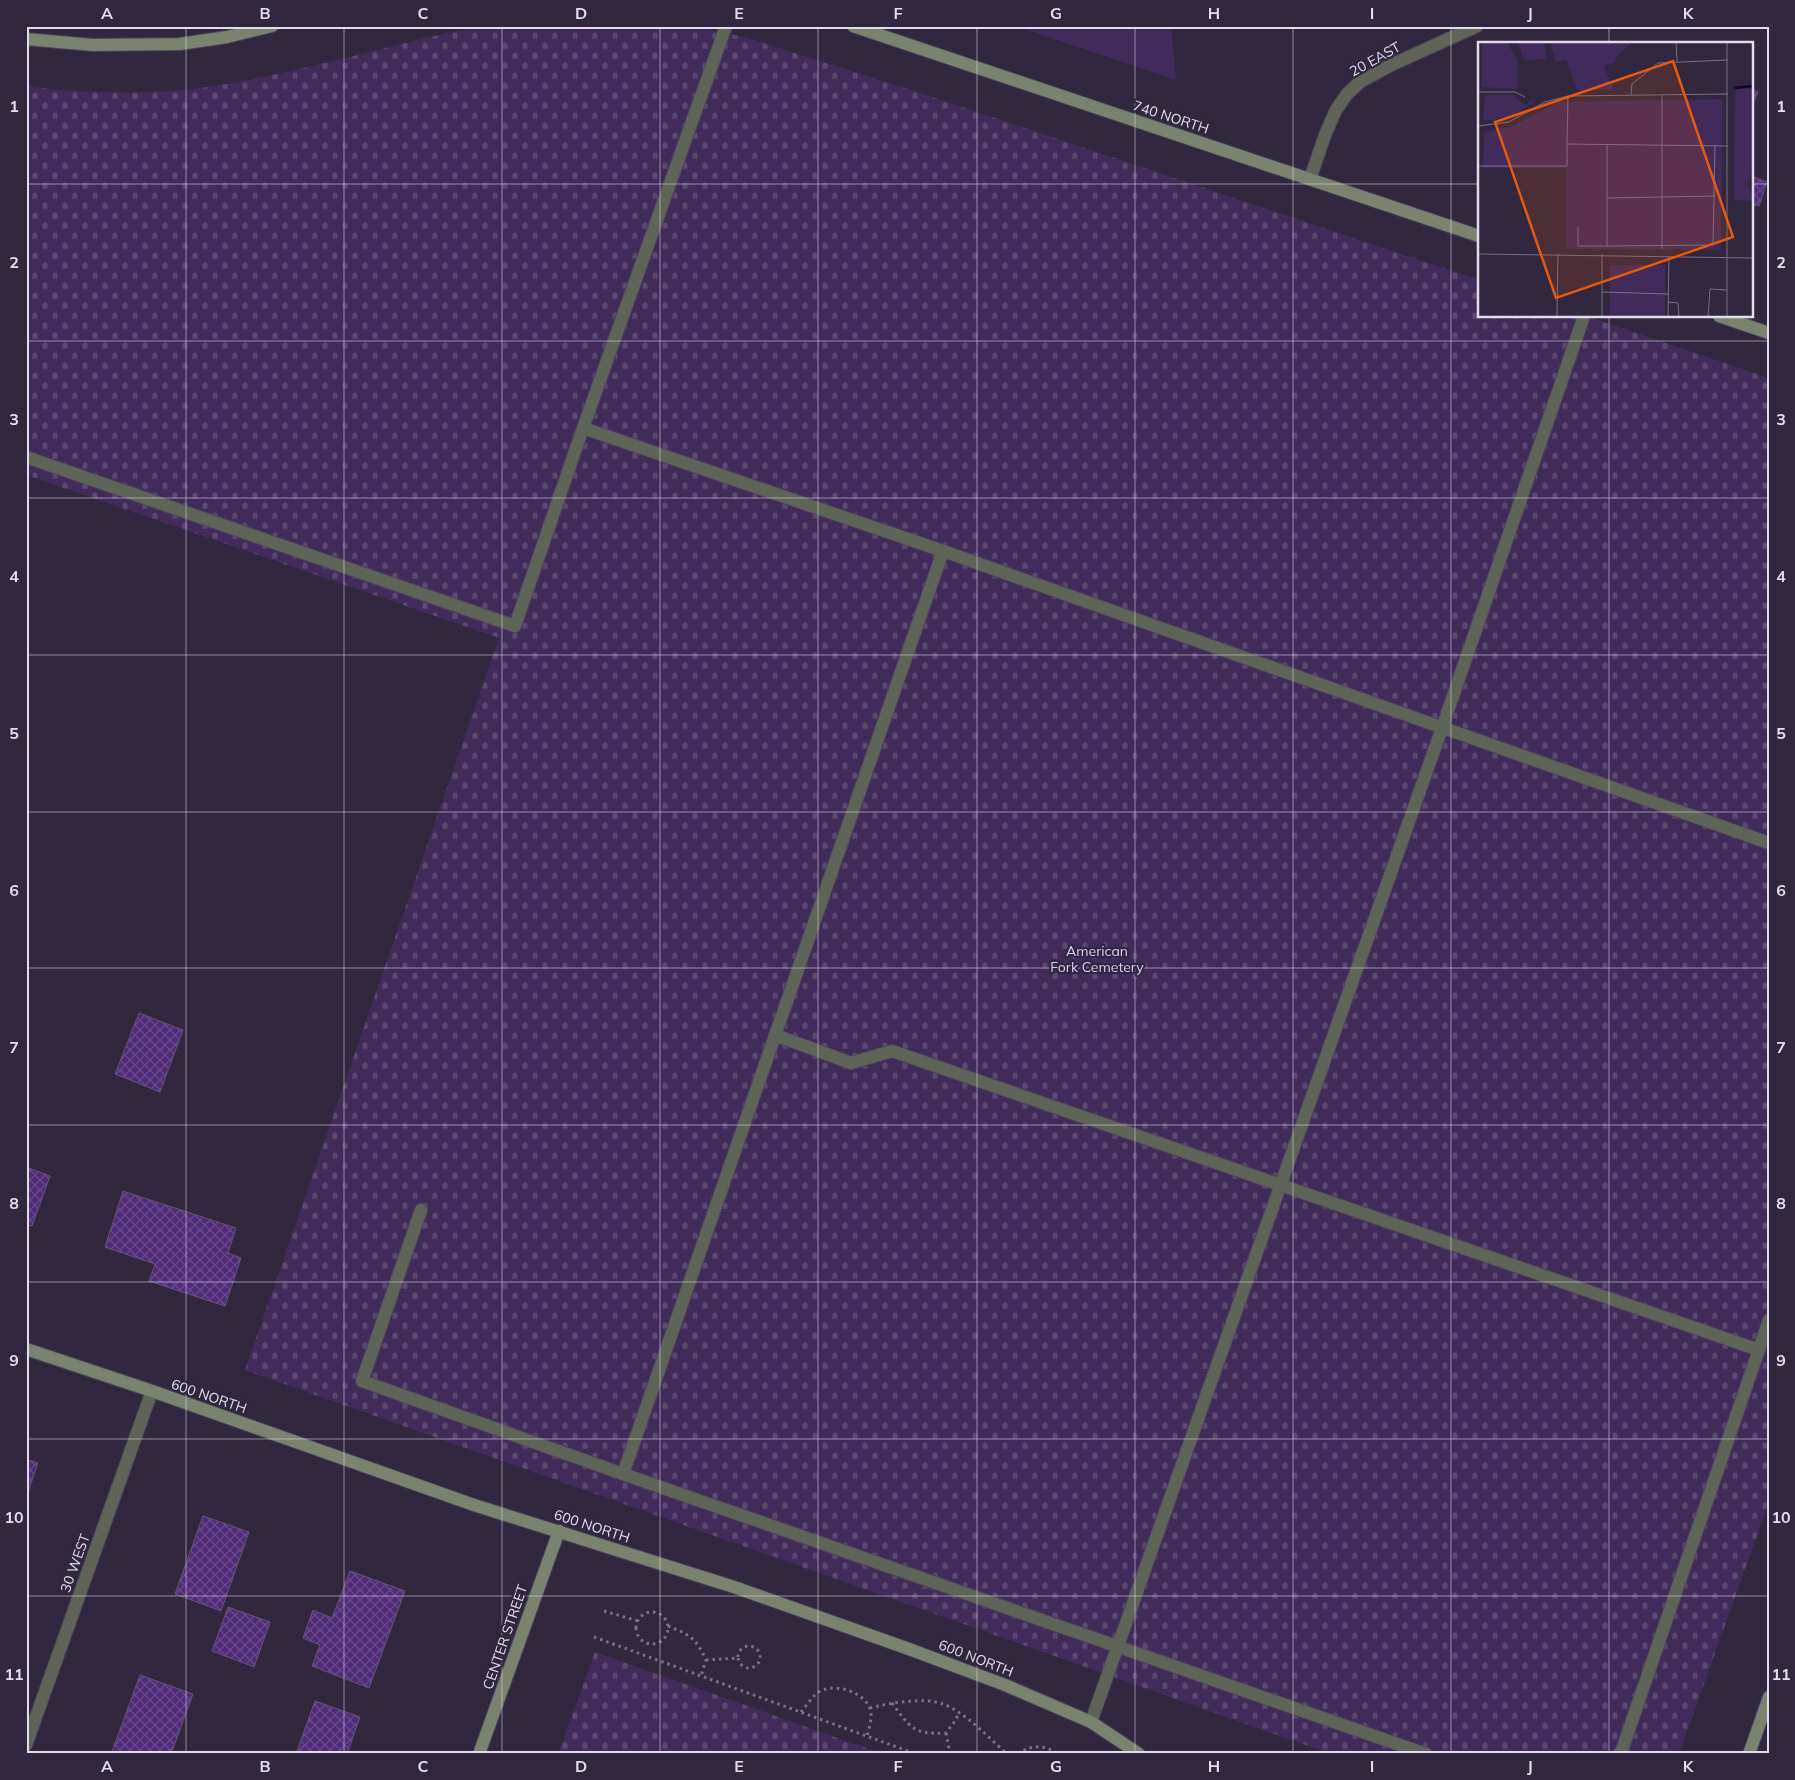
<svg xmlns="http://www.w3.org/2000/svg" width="1795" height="1780" font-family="Mulish,sans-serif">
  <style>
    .grass { fill: #412b5a }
    .cemetery { fill: url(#cemetery-stones) }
    .building { fill: url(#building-cross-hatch); stroke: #625773 }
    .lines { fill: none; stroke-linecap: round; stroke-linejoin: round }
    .lane-casing { stroke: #4d445b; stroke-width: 14 }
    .street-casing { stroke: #4d445b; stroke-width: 14 }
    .secondary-casing { stroke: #4d445b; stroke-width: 14 }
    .path { stroke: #7b7287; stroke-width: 3; stroke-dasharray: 2.5 4; stroke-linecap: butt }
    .lane { stroke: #5e6458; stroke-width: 12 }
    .street { stroke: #5e6458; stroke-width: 12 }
    .secondary { stroke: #798370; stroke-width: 12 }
    .grid { fill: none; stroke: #e2dcec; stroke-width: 1; stroke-opacity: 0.55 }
    .labels { text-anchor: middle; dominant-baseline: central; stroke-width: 4.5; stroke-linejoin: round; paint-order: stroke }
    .street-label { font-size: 14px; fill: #e2dcec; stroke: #31273f }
    .park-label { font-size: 14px; fill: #dbcaf6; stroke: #31273f }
    .inset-river { fill: none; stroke: #1d0037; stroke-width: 2.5 }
    .inset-road { fill: none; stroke: #786f84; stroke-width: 1 }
    .view { fill: #e8590c; fill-opacity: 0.15; stroke: #e8590c; stroke-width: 2.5 }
    .inset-edge { fill: none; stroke: #e2dcec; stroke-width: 2.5 }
    .neatline { fill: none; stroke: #e2dcec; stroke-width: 2 }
    .grid-label { font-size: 16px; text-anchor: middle; font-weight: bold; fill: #e2dcec }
  </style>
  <defs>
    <pattern id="cemetery-stones" width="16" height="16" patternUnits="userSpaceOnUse" patternTransform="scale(1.25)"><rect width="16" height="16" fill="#412b5a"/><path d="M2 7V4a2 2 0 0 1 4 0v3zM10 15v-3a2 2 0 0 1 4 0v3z" fill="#5c4972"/></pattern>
    <pattern id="building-cross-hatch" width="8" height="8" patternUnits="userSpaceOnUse" patternTransform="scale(1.25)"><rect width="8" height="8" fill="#502b78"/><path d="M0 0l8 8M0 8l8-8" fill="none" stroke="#69498b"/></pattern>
  </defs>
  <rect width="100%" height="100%" fill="#31273f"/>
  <!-- grass -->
  <path class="grass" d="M1015,26H1171L1176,80Z"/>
  <!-- cemetery -->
  <path class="cemetery" d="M479,26H694L748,38L914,91L1479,280V316H1586L1769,378V1502L1679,1754H1331L245,1370L499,638L26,475V86C86,94 149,95 208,87C300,73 388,45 479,26Z
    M595,1652L883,1754H558Z"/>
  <!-- building -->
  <path class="building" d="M1751,89L1758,92L1751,108Z
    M1751,176L1767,182L1759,206L1751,204Z
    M139,1013L183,1030L160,1092L115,1074Z
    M26,1167L50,1176L32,1226L26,1224Z
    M123,1191L236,1228L228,1253L241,1258L225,1306L149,1281L155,1264L105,1247Z
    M26,1459L38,1463L26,1498Z
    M203,1516L249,1532L221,1611L175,1594Z
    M350,1571L405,1591L369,1688L312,1666L320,1645L303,1638L313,1610L332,1618Z
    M228,1607L270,1622L254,1667L212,1651Z
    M140,1675L193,1694L171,1754H111Z
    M315,1701L360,1717L347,1754H296Z"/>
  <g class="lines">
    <!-- lane casing -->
    <g class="lane-casing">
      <path id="lane" d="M726,26L583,428L943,551L1769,843
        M26,457L515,626L583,428
        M775,1035L851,1063L892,1051L1759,1350
        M421,1210L362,1381L623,1474L943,551
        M623,1474L1426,1754
        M1091,1722L1442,728L1584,316
        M1619,1754L1622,1750L1769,1320"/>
    </g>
    <!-- street casing -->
    <g class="street-casing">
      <path id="street" d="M1310,179L1325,135L1336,110L1347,94L1360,82L1391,65L1477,26
        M26,1745L152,1391"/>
    </g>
    <!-- secondary casing -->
    <g class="secondary-casing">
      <path id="secondary" d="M853,26L1479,236
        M26,39L93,45L180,44L227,37L272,26
        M1719,316L1769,333
        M26,1349L152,1391L474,1505L734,1587L909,1649L1005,1685L1091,1722L1139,1754
        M479,1754L559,1531
        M1749,1754L1769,1697"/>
    </g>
    <!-- path -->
    <path class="path" d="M604,1611L638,1621
      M636 1628a16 16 0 1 1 32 0a16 16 0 1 1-32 0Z
      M668,1626C690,1635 696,1638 706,1660L701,1676
      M594,1637L916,1754
      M738 1657a11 11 0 1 1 22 0a11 11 0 1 1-22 0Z
      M706,1660L738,1658
      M892,1703C910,1727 913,1735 946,1733L955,1721L959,1713
      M870,1708C889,1703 924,1697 943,1704C965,1712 989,1738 1007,1754
      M801,1712C806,1706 811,1699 816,1694C831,1681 864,1691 870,1709C873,1718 869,1728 867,1736
      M946,1733L950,1754
      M1018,1754C1031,1744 1046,1745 1058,1754"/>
    <!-- lane -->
    <use href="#lane" class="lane"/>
    <!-- street -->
    <use href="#street" class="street"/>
    <!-- secondary -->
    <use href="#secondary" class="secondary"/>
  </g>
  <!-- grid -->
  <path class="grid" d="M186,26V1754M344,26V1754M502,26V1754M660,26V1754M818,26V1754M977,26V1754M1135,26V1754M1293,26V1754M1451,26V1754M1609,26V44M26,184H1479M1751,184H1769M1609,316V1754M26,341H1769M26,498H1769M26,655H1769M26,812H1769M26,968H1769M26,1125H1769M26,1282H1769M26,1439H1769M26,1596H1769"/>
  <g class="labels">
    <!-- street labels -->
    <g class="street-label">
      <text transform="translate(1375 59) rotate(-29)">20 EAST</text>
      <text transform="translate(1171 117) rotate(18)">740 NORTH</text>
      <text transform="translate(209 1396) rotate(19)">600 NORTH</text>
      <text transform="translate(592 1526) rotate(18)">600 NORTH</text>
      <text transform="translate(75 1563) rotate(-70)">30 WEST</text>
      <text transform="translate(505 1637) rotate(-71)">CENTER STREET</text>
      <text transform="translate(976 1658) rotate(21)">600 NORTH</text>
    </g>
    <!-- park labels -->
    <g class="park-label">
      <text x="1097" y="951">American<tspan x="1097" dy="16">Fork Cemetery</tspan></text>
    </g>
  </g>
  <!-- overview -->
  <g transform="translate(1478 42)">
    <rect width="275" height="275" fill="#31273f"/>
    <path d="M4,0H29L39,18V47L4,45ZM40,0H66L69,17L46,18ZM72,0H154L137,16L138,20L126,24L136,48H99L88,18L78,20ZM257,47H275V126L270,143L275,159L256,158Z" fill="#412b5a"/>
    <path d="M7,53H35L47,63L56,56L58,59L33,74L8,79L5,76ZM244,57L243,208L88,207V126H5L6,90L35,84L80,60ZM132,223H187V275H132Z" fill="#412b5a"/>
    <path class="inset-river" d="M256,46L275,44"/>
    <path class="inset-road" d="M198,0L199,19M0,50H37L47,55M153,53L154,42L180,21L250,18M90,54L89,102L250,104M0,68V147M0,84L31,80L67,60L90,54L250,52M0,124H89V102M129,156L237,154M100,185V204H129V102M129,204L235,203L237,103M184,207V53M0,212L275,216M124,250L191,252M190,260L200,261L201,275M79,275L80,212M124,275V212M190,275L191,215M230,275L232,247L249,248M249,275V0"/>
    <path class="view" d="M195,19L255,195L78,256L17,80Z"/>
    <rect width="275" height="275" class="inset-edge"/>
  </g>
  <!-- border -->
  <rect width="1795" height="1780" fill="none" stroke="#31273f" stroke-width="55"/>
  <rect x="28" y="28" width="1740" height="1724" class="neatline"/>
  <g class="grid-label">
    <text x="107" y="19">A</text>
    <text x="265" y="19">B</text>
    <text x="423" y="19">C</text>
    <text x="581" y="19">D</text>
    <text x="739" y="19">E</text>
    <text x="898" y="19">F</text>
    <text x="1056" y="19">G</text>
    <text x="1214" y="19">H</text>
    <text x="1372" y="19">I</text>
    <text x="1530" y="19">J</text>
    <text x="1688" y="19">K</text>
    <text x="14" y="112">1</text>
    <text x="1781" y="112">1</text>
    <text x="14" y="268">2</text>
    <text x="1781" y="268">2</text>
    <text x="14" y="425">3</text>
    <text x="1781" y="425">3</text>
    <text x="14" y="582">4</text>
    <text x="1781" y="582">4</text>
    <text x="14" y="739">5</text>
    <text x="1781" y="739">5</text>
    <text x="14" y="896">6</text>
    <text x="1781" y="896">6</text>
    <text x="14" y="1053">7</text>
    <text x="1781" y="1053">7</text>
    <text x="14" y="1209">8</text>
    <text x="1781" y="1209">8</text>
    <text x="14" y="1366">9</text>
    <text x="1781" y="1366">9</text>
    <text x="14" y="1523">10</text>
    <text x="1781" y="1523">10</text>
    <text x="14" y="1680">11</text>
    <text x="1781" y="1680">11</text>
    <text x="107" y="1772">A</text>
    <text x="265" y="1772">B</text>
    <text x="423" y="1772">C</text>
    <text x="581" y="1772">D</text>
    <text x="739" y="1772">E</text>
    <text x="898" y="1772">F</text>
    <text x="1056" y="1772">G</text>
    <text x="1214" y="1772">H</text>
    <text x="1372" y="1772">I</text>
    <text x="1530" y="1772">J</text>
    <text x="1688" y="1772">K</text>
  </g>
</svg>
